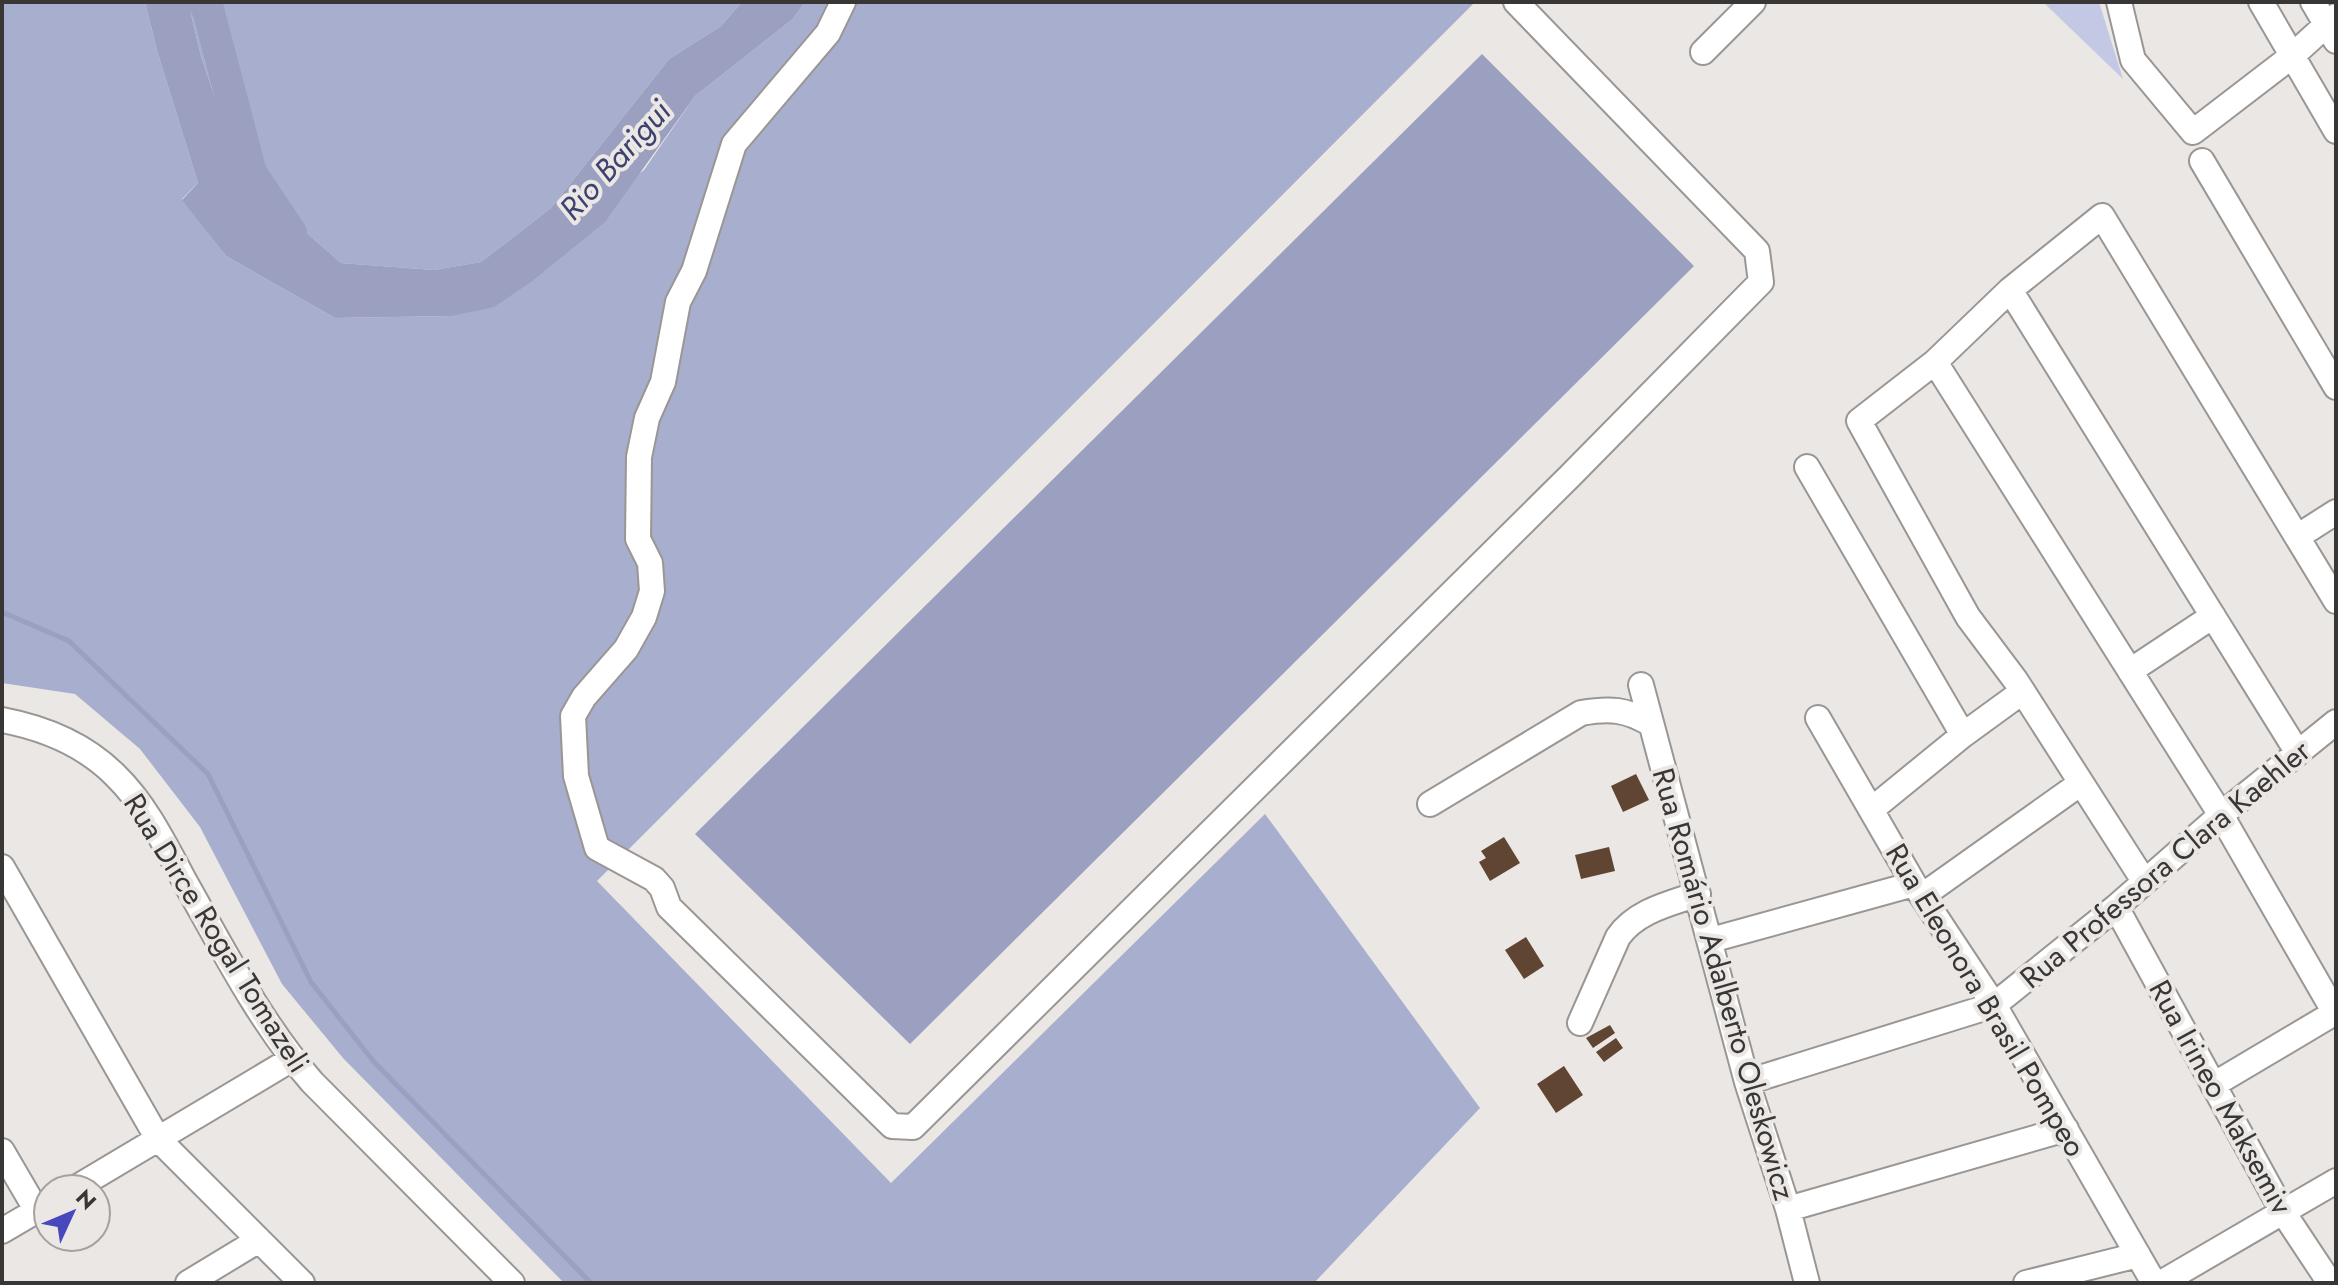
<svg xmlns="http://www.w3.org/2000/svg" width="2338" height="1285" font-family="Jost,sans-serif">
  <style>
    .green { fill: #c3c8e4 }
    .forest { fill: #a8aece }
    .water { fill: #9ba0c0 }
    .lines { fill: none; stroke-linecap: round; stroke-linejoin: round }
    .stream { stroke: #9ba0c0; stroke-width: 5 }
    .river { stroke: #9ba0c0; stroke-width: 32 }
    .building { fill: #5f4532 }
    .minor-casing { stroke: #9a9693; stroke-width: 28 }
    .minor { stroke: #fff; stroke-width: 24 }
    .labels { text-anchor: middle; dominant-baseline: central; stroke-width: 8; stroke-linejoin: round; paint-order: stroke }
    .street-label { font-size: 30px; fill: #393736; stroke: #ebe7e4 }
    .water-label { font-size: 32px; font-style: italic; fill: #3d426f; stroke: #ebe7e4 }
  </style>
  <rect width="100%" height="100%" fill="#ebe7e4"/>
  <!-- green -->
  <path class="green" d="M2043,2H2099L2123,79Z"/>
  <!-- forest -->
  <path class="forest" d="M2,2H145L158,54L198,183L182,199L226,256L335,318L452,316L644,170L695,96L793,19L805,2H1475L597,881L891,1183L1265,814L1480,1108L1314,1283H564L343,1058L282,984L200,827L140,749L75,694L2,683Z
    M188,2H742L721,26L669,59L551,208L481,262L434,270L341,263L241,175L201,56Z"/>
  <!-- water -->
  <path class="water" d="M145,2H188L201,56L241,175L341,263L434,270L481,262L551,208L669,59L721,26L742,2H805L793,19L695,96L605,222L531,282L494,307L452,316L335,318L226,256L182,200L198,183L158,54Z
    M1482,54L1694,266L910,1044L695,834Z"/>
  <g class="lines">
    <!-- stream -->
    <path class="stream" d="M2,612L69,641L208,774L311,982L374,1062L591,1283"/>
    <!-- river -->
    <path class="river" d="M203,2L208,9L251,173L291,233"/>
  </g>
  <!-- building -->
  <path class="building" d="M1636,774L1649,800L1623,812L1611,786Z
    M1504,837L1520,863L1490,881L1479,862L1486,858L1481,851Z
    M1609,847L1615,871L1581,879L1575,855Z
    M1526,937L1544,966L1524,979L1505,950Z
    M1610,1025L1615,1033L1593,1048L1586,1038Z
    M1616,1038L1623,1048L1604,1062L1596,1052Z
    M1564,1066L1583,1095L1556,1113L1537,1084Z"/>
  <g class="lines">
    <!-- minor casing -->
    <g class="minor-casing">
      <path id="minor" d="M843,2L828,33L734,144L694,271L678,302L663,382L647,418L639,457L638,539L650,563L652,591L644,617L626,649L584,697L573,716L576,776L597,848L654,879L662,888L669,907L892,1126L913,1127L1570,476L1761,282L1757,251L1516,2
        M2119,2L2133,60L2193,132L2292,56L2336,16
        M2261,2L2336,131
        M2313,2L2336,41
        M1703,52L1753,2
        M2202,161L2336,387
        M2010,290L2298,753
        M1935,362L2221,815L2335,1013
        M1807,467L1963,735
        M2297,537L2336,512
        M2130,671L2213,616
        M1641,685L1747,1082L1788,1209L1807,1283
        M1818,718L1914,884L1994,1005L2154,1283
        M2,720C44,728 84,744 115,775C146,805 165,845 185,882C224,951 260,1022 312,1082L512,1283
        M1430,804L1581,713C1610,708 1626,709 1651,724
        M1871,810L1963,735L2022,692
        M2,867L158,1139L302,1283
        M2144,881L2016,681L1968,617L1859,421L1935,362L2010,290L2102,216L2336,601
        M1922,896L2081,783
        M2116,907L2283,1212L2330,1283
        M1711,940L1914,884
        M1580,1023L1618,937C1636,911 1669,904 1698,894
        M1747,1082L1994,1005L2116,907L2221,815L2336,722
        M2213,1085L2336,1012
        M2,1151L37,1211
        M74,1189L292,1059
        M1788,1209L2066,1129
        M2,1231L48,1204
        M188,1283L259,1240
        M2026,1283L2138,1255
        M2161,1283L2336,1181"/>
    </g>
    <!-- minor -->
    <use href="#minor" class="minor"/>
  </g>
  <g class="labels">
    <!-- street labels -->
    <g class="street-label">
      <text transform="translate(2165 864) rotate(-40)">Rua Professora Clara Kaehler</text>
      <text transform="translate(217 933) rotate(58)">Rua Dirce Rogal Tomazeli</text>
      <text transform="translate(1724 984) rotate(74)">Rua Romário Adalberto Oleskowicz</text>
      <text transform="translate(1986 1000) rotate(59)">Rua Eleonora Brasil Pompeo</text>
      <text transform="translate(2221 1097) rotate(61)">Rua Irineo Maksemiv</text>
    </g>
    <!-- water labels -->
    <g class="water-label">
      <text transform="translate(615 160) rotate(-48)">Rio Barigui</text>
    </g>
  </g>
  <!-- border -->
  <rect width="2338" height="1285" fill="none" stroke="#393736" stroke-width="8"/>
  <!-- north arrow -->
  <g transform="translate(72 1213) rotate(46)"><circle r="38" fill="#ebe7e4" stroke="#a4a19e" stroke-width="2"/>
  <path d="M0-6L14 30L0 20L-14 30Z" fill="#4847bd"/>
  <text y="-12" font-size="22" font-weight="bold" text-anchor="middle" fill="#393736">N</text>
  </g>
</svg>
